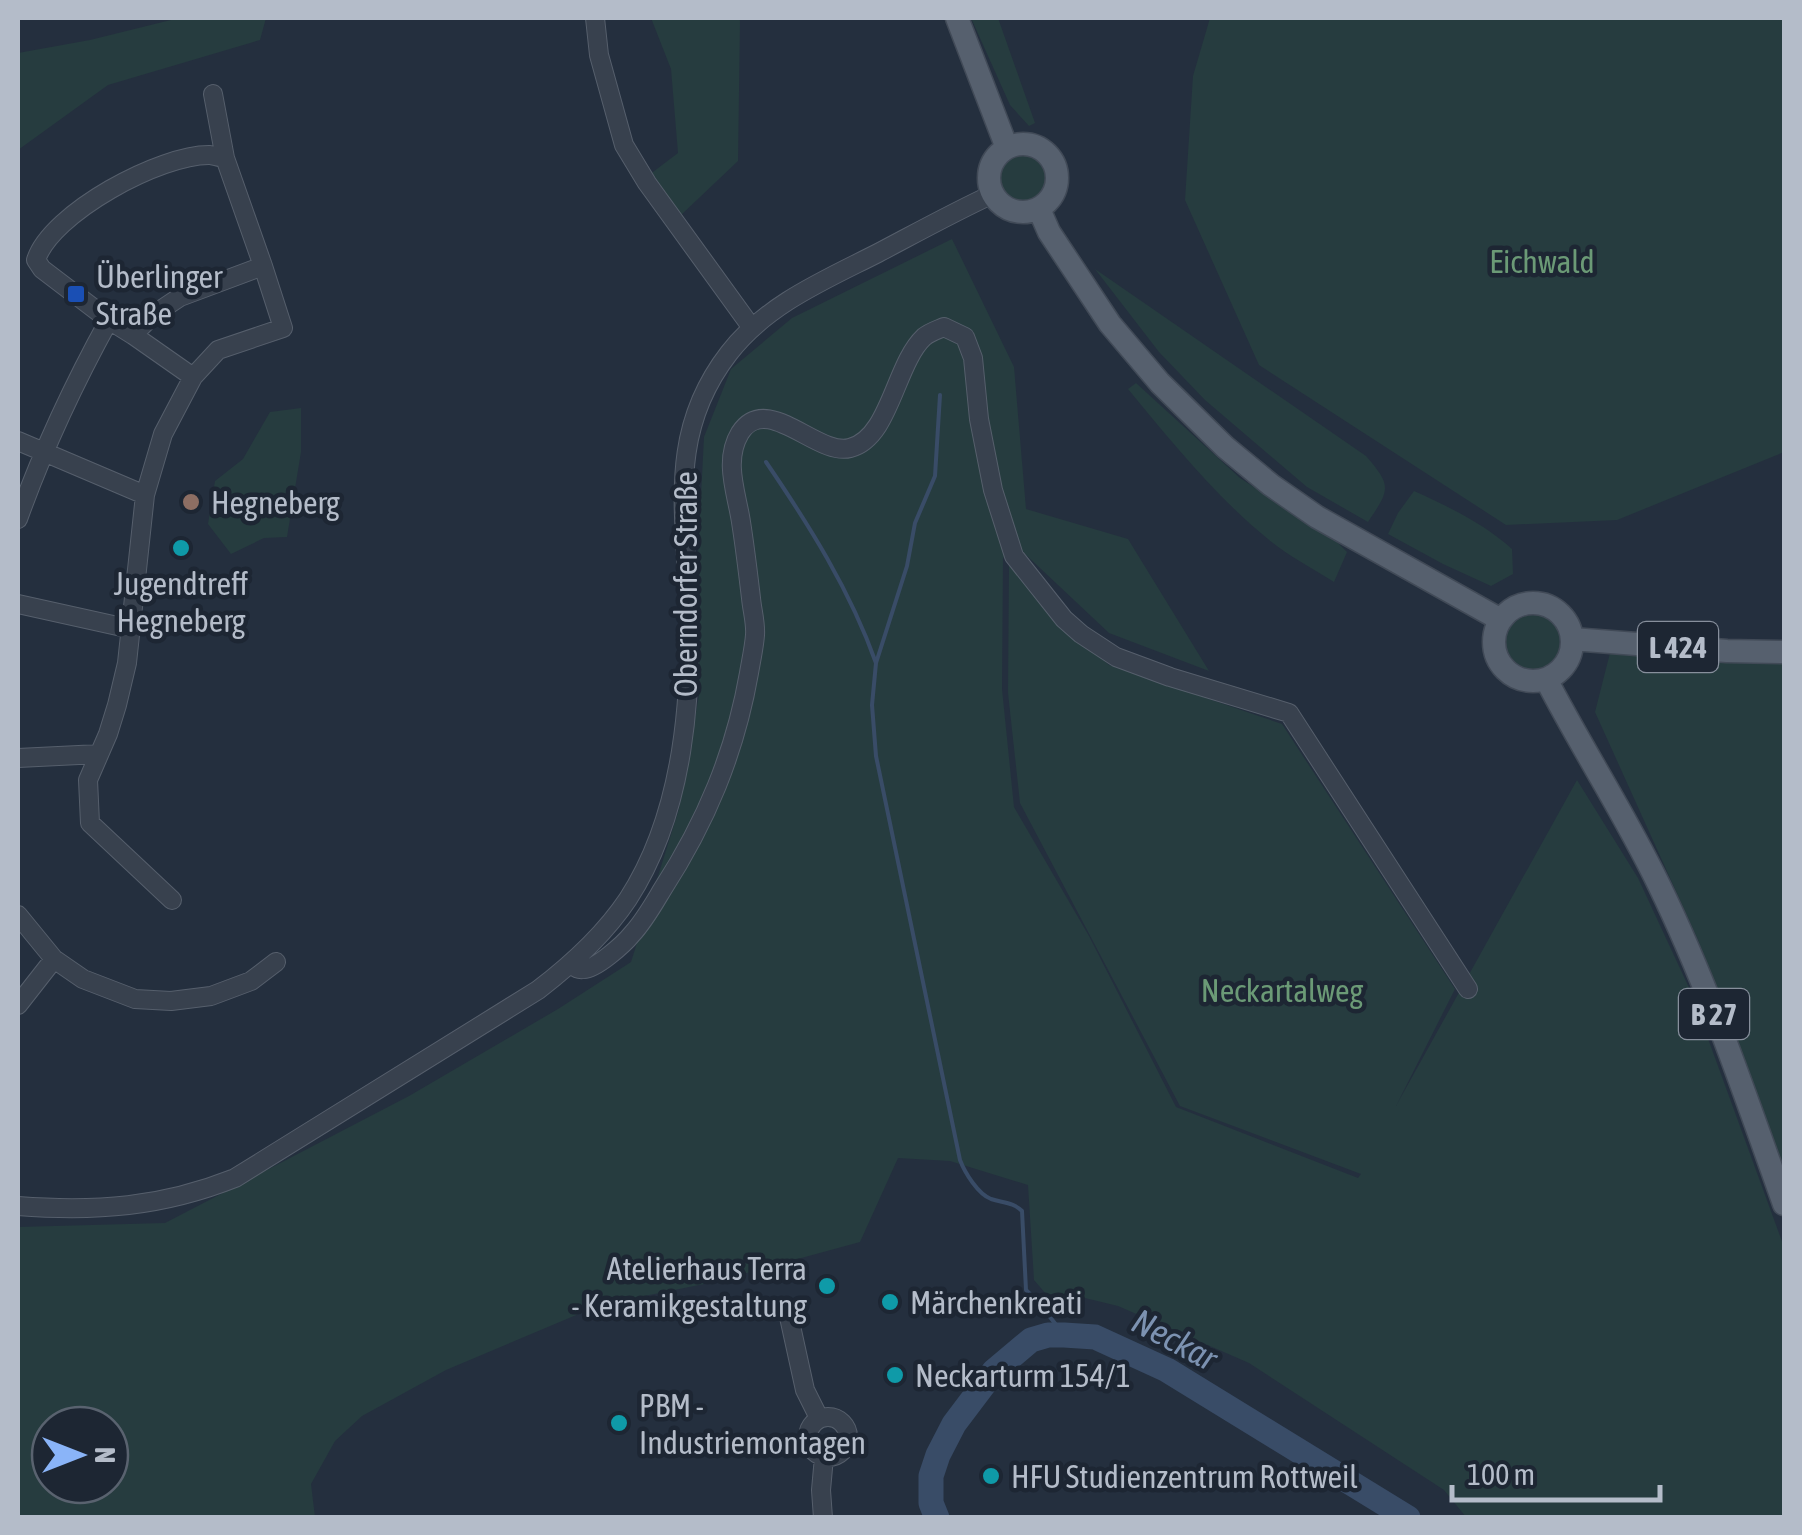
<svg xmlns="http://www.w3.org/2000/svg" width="1802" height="1535" font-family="'Asap Condensed',sans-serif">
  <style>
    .green { fill: #263c3f; fill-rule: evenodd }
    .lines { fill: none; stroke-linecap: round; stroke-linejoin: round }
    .stream { stroke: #394c67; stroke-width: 4 }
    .river { stroke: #394c67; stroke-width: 25 }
    .minor-casing { stroke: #565f6c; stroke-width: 20 }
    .major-casing { stroke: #414a57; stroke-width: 25 }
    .minor { stroke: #38414e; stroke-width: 18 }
    .major { stroke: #56606e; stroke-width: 22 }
    .transit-dot { fill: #1a4fb4; stroke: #1d2633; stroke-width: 4 }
    .education-dot { fill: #8d6e63; stroke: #1d2633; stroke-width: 4 }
    .culture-dot { fill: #0f9aa8; stroke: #1d2633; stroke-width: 4 }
    .labels { text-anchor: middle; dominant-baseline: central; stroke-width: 9; stroke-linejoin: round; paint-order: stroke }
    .shield { fill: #1d2633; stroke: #878f9c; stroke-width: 2.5 }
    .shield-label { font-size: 30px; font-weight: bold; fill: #b4bcc9 }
    .park-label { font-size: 32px; fill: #6b9a76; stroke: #1d2633 }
    .poi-label { font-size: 32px; fill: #b4bcc9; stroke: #1d2633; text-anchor: start }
    .street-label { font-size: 32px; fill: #b4bcc9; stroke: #1d2633 }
    .water-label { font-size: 35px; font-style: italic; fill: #7c92b1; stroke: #1d2633 }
  </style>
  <rect width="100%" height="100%" fill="#242f3e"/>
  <!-- green -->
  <path class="green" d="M179,18H266L260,40L108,85L18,150V53L90,40Z
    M651,18H739L740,21L738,161L680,216L649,175L678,153L671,69Z
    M971,18H998L1035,123L1029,126L1010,105Z
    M1210,18H1784V452L1617,520L1506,525L1259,365L1185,200L1193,76Z
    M995 179a27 27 0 1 1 54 0a27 27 0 1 1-54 0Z
    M952,239L1014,367L1026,509L1128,539L1209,671L1109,633L1024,553L1003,558L1002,689L1014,807L1089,936L1176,1107L1358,1178L1361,1174L1180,1106L1020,803L1008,693L1009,562L1065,628L1109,665L1282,724L1455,989L1396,1106L1577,780L1638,878L1691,992L1784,1247V1517H1466L1444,1490L1249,1363L1118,1306L1085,1298L1046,1294L1034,1280L1028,1185L950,1161L898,1158L860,1242L714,1282L600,1305L446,1370L362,1416L335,1441L311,1484L315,1517H18V1227L165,1223L409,1096L558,1009L631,962L679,809L699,695L697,574L704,437L731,369L792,318ZM50,1425H110V1485H50Z
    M1095,269L1366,456C1392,486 1390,489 1368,522L1307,487L1205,400L1159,352Z
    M1136,383L1240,478L1334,539L1347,552L1334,582C1312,568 1287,555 1268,539C1215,496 1171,441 1128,389Z
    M301,408V452L287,537L264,538L231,554L208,524L215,481L243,459L270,412Z
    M1414,491C1449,507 1483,523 1512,549L1513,574L1491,586L1443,564L1388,534L1398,513Z
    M1506 642a27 27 0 1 1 54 0a27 27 0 1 1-54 0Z
    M1610,653L1784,658V1174L1698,940L1595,712Z"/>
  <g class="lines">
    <!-- stream -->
    <path class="stream" d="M940,395L935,476L915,523L907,566L876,663L872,705L876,756L960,1160C965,1173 978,1194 991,1199C1003,1203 1013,1202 1022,1211L1026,1290L1038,1302
      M766,462C809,525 850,590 876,663
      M1050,1317L1064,1335"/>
    <!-- river -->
    <path class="river" d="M937,1518L931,1503V1476L938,1455L954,1424L994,1371L1031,1340L1048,1335H1064L1095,1337L1167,1370L1408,1518"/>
    <!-- minor casing -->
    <g class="minor-casing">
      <path id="minor" d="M595,18L599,55L624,145L647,183L752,328
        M109,320L133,335L153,315L180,297L263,266L225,158
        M133,335L193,377L218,350L283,328L263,266
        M18,441L145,495
        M18,519C44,447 72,387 109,320L42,269L36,260C51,213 161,154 210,155C212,155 222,158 225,158L213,94
        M18,604L131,629
        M18,758L99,754
        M172,900L90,823L88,780L108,734L117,705L127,663L145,495L163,434L193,377
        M18,915L54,959L83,979L135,999L171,1001L211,996L251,981L276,962
        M571,964C576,968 578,970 584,969C596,969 624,944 632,934C644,921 653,905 662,890C706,822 735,753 749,673C751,661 754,648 755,635C756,623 752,610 751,598C748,573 745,547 741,522C737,494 723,461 740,433C767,391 817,457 850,448C890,438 895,364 924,337C930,332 937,330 944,327L965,337L973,358L979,419L993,490L1014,556L1064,619L1081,634L1116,657L1170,677L1289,713L1468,989
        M18,1005L54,959
        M18,1206C96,1212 162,1207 235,1178L538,990C572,964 604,935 628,899C685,811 693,694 688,592C684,503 670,429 729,353C767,304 825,280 878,253C916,233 954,212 993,194
        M789,1317L805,1390L819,1418
        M808 1437a20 20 0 1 1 40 0a20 20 0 1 1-40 0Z
        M823,1518L821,1490L824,1457"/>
    </g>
    <!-- major casing -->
    <g class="major-casing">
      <path id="major" d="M957,18L1007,148
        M989 178a34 34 0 1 1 68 0a34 34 0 1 1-68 0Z
        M1039,209L1049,232L1110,324L1160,383L1225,447L1271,485L1317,517L1501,620
        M1494 642a39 39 0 1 1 78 0a39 39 0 1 1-78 0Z
        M1572,639L1727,651L1784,652
        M1546,679C1582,749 1625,814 1659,885C1709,988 1746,1097 1784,1204"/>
    </g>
    <!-- minor -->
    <use href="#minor" class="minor"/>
    <!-- major -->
    <use href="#major" class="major"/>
  </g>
  <!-- markers -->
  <rect class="transit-dot" x="66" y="284" width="20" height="20" rx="5"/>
  <circle class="education-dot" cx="191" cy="502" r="10"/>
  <g class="culture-dot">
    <circle cx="181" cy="548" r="10"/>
    <circle cx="827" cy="1286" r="10"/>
    <circle cx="890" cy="1302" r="10"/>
    <circle cx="895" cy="1375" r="10"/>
    <circle cx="619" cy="1423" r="10"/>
    <circle cx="991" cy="1476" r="10"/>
  </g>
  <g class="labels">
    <!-- shield labels -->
    <g class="shield">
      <rect x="1638" y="622" width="80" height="50" rx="8"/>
      <rect x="1679" y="989" width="70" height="50" rx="8"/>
    </g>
    <g class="shield-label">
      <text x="1678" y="647">L 424</text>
      <text x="1714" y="1014">B 27</text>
    </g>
    <!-- park labels -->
    <g class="park-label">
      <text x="1542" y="261">Eichwald</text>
      <text x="1282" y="990">Neckartalweg</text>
    </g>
    <!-- poi labels -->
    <g class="poi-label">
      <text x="96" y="276">Überlinger<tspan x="96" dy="37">Straße</tspan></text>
      <text x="211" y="502">Hegneberg</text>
      <text x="181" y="583" text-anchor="middle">Jugendtreff<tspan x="181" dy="37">Hegneberg</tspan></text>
      <text x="807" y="1268" text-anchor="end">Atelierhaus Terra<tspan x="807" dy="37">- Keramikgestaltung</tspan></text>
      <text x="910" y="1302">Märchenkreati</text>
      <text x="915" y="1375">Neckarturm 154/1</text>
      <text x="639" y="1405">PBM -<tspan x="639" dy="37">Industriemontagen</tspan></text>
      <text x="1011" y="1476">HFU Studienzentrum Rottweil</text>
    </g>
    <!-- street labels -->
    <g class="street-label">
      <text transform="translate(685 584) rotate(-90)">Oberndorfer Straße</text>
    </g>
    <!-- water labels -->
    <g class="water-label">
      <text transform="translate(1175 1339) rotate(28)">Neckar</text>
    </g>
  </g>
  <!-- border -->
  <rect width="1802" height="1535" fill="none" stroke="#b4bcc9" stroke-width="40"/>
  <!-- north arrow -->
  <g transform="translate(80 1455) rotate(90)"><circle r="48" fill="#1d2633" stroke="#59626f" stroke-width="2.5"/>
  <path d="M0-8L18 38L0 25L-18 38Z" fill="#8ab4f8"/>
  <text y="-15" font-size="28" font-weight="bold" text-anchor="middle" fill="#b4bcc9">N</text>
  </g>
  <!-- scale -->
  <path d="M1452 1485v15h208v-15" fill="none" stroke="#b4bcc9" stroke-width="5"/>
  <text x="1467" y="1485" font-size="30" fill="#b4bcc9" stroke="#1d2633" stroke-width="8" paint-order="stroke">100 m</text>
</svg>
